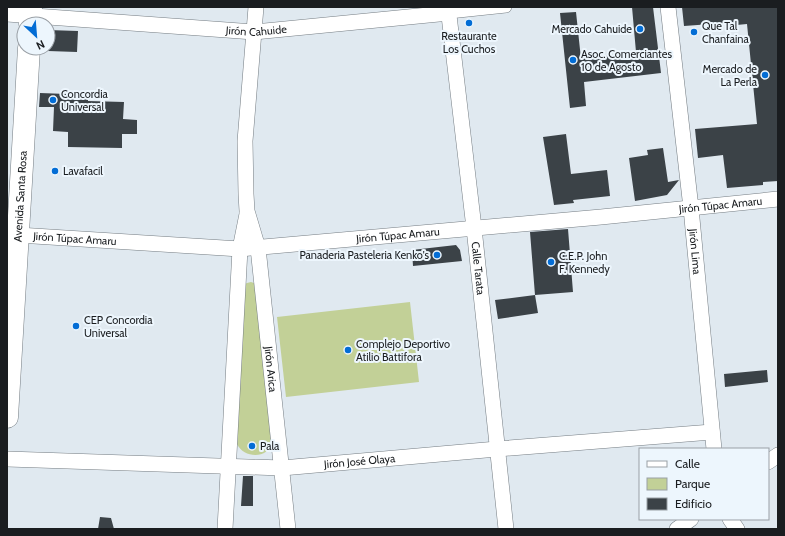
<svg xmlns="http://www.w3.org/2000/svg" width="785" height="536" font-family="Cabin,sans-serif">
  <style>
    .green { fill: #c2d097 }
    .building { fill: #3b4247 }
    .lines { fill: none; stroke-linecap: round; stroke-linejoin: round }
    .pedestrian-casing { stroke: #757d83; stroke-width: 12 }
    .minor-casing { stroke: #757d83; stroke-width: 16 }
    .primary-casing { stroke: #757d83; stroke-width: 23 }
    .pedestrian { stroke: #fff; stroke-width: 11 }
    .minor { stroke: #fff; stroke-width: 15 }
    .primary { stroke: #fff; stroke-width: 22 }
    .poi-dot { fill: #036dd5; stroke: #edf6fd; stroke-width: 1.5 }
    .labels { text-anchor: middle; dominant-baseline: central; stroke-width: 4; stroke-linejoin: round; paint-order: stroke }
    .poi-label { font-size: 11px; fill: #1a1d20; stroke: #edf6fd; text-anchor: start }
    .street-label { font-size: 11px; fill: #1a1d20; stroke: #edf6fd }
  </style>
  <rect width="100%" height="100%" fill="#e0e9f0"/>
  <!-- green -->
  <path class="green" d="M251,282L254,283L256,285L272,442C269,459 244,459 237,444L245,284L247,283Z
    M410,302L419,382L286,397L277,317Z"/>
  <!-- building -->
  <path class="building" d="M632,7H653L661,73L584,82L586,106L570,108L560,13L576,12L581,59L636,52Z
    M682,7H778V181L763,182V185L727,188L723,155L698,158L695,129L757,124L747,24L726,26L725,23L684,26Z
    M48,30L78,31L77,52L48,51Z
    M40,93L67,94V99H88V101L124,102L123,119L137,120V134H122V148L68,147V132L53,131L54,107H39Z
    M566,134L571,174L607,170L610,196L573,200L574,203L554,205L543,137Z
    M663,148L668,182L679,180L667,195L635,201L629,158L648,155L647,150Z
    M568,229L573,292L535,295L530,232Z
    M456,245L460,250L462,261L413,266L412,250Z
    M535,295L538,313L498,319L495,300Z
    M767,370L768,382L725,387L724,374Z
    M243,476H253V506H241Z
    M100,517L111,518L114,529H98Z"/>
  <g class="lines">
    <!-- pedestrian casing -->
    <g class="pedestrian-casing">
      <path id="pedestrian" d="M449,13L506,7"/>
    </g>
    <!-- minor casing -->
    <g class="minor-casing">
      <g id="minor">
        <path id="s1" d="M256,7L245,141L246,194L247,211L258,248L288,529"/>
        <path id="s2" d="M448,7L474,228L506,529"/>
        <path id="s3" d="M668,7L691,208L714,449"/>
        <path id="s4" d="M7,14L254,32L449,13"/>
        <path id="s5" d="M18,235L240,249L601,217L778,199"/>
        <path id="s6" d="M7,459L282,468L497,449L712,432"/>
        <path d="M768,462L778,455"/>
        <path d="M730,519L737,529"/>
        <path d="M225,529L240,249L247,214"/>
        <path d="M677,529L691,519"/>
      </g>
    </g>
    <!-- primary casing -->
    <g class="primary-casing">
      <g id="primary">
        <path d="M30,24L31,7"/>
        <path id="s7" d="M7,417L29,48"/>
      </g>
    </g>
    <!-- pedestrian -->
    <use href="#pedestrian" class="pedestrian"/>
    <!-- minor -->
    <use href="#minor" class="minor"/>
    <!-- primary -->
    <use href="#primary" class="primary"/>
  </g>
  <!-- markers -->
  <g class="poi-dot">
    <circle cx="469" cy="23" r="4"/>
    <circle cx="640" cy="29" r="4"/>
    <circle cx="694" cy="32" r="4"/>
    <circle cx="573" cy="60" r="4"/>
    <circle cx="765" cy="75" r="4"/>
    <circle cx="53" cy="100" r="4"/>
    <circle cx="55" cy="171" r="4"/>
    <circle cx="437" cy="255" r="4"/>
    <circle cx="551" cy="262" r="4"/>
    <circle cx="76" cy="326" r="4"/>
    <circle cx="348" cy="350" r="4"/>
    <circle cx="252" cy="446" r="4"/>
  </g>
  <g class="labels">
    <!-- poi labels -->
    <g class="poi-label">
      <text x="702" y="26">Que Tal<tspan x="702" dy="13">Chanfaina</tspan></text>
      <text x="632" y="29" text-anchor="end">Mercado Cahuide</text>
      <text x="469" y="36" text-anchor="middle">Restaurante<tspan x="469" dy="13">Los Cuchos</tspan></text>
      <text x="581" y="54">Asoc. Comerciantes<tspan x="581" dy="13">10 de Agosto</tspan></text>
      <text x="757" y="69" text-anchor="end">Mercado de<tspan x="757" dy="13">La Perla</tspan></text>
      <text x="61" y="94">Concordia<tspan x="61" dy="13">Universal</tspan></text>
      <text x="63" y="171">Lavafacil</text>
      <text x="429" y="255" text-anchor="end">Panaderia Pasteleria Kenko's</text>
      <text x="559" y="256">C.E.P. John<tspan x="559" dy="13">F. Kennedy</tspan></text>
      <text x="84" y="320">CEP Concordia<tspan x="84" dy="13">Universal</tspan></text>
      <text x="356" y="344">Complejo Deportivo<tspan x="356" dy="13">Atilio Battifora</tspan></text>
      <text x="260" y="446">Pala</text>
    </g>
    <!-- street labels -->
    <g class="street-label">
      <text stroke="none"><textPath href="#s4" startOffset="250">Jirón Cahuide</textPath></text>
      <text stroke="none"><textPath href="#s7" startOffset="221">Avenida Santa Rosa</textPath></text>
      <text stroke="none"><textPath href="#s5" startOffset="705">Jirón Túpac Amaru</textPath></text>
      <text stroke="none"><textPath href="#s5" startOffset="381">Jirón Túpac Amaru</textPath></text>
      <text stroke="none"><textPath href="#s5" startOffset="57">Jirón Túpac Amaru</textPath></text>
      <text stroke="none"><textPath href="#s3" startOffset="246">Jirón Lima</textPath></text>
      <text stroke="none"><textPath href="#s2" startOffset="263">Calle Tarata</textPath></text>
      <text stroke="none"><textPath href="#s1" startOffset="365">Jirón Arica</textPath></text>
      <text stroke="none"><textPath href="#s6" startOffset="353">Jirón José Olaya</textPath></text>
    </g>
  </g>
  <!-- border -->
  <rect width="785" height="536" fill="none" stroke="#1a1d20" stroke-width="16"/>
  <!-- legend -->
  <rect x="639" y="448" width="130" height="72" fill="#edf6fd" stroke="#999fa5"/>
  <rect x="647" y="461" width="20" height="6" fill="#ffffff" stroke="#999fa5"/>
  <text x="675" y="468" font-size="12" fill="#1a1d20">Calle</text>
  <rect x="647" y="478" width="20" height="12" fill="#c2d097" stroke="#999fa5"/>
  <text x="675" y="488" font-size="12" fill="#1a1d20">Parque</text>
  <rect x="647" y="498" width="20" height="12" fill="#3b4247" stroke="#999fa5"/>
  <text x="675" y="508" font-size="12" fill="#1a1d20">Edificio</text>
  <!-- north arrow -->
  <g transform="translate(36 36) rotate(154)"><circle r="19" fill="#edf6fd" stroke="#999fa5"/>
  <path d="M0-3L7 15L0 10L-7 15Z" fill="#036dd5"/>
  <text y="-6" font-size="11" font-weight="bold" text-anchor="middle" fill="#1a1d20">N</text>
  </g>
</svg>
